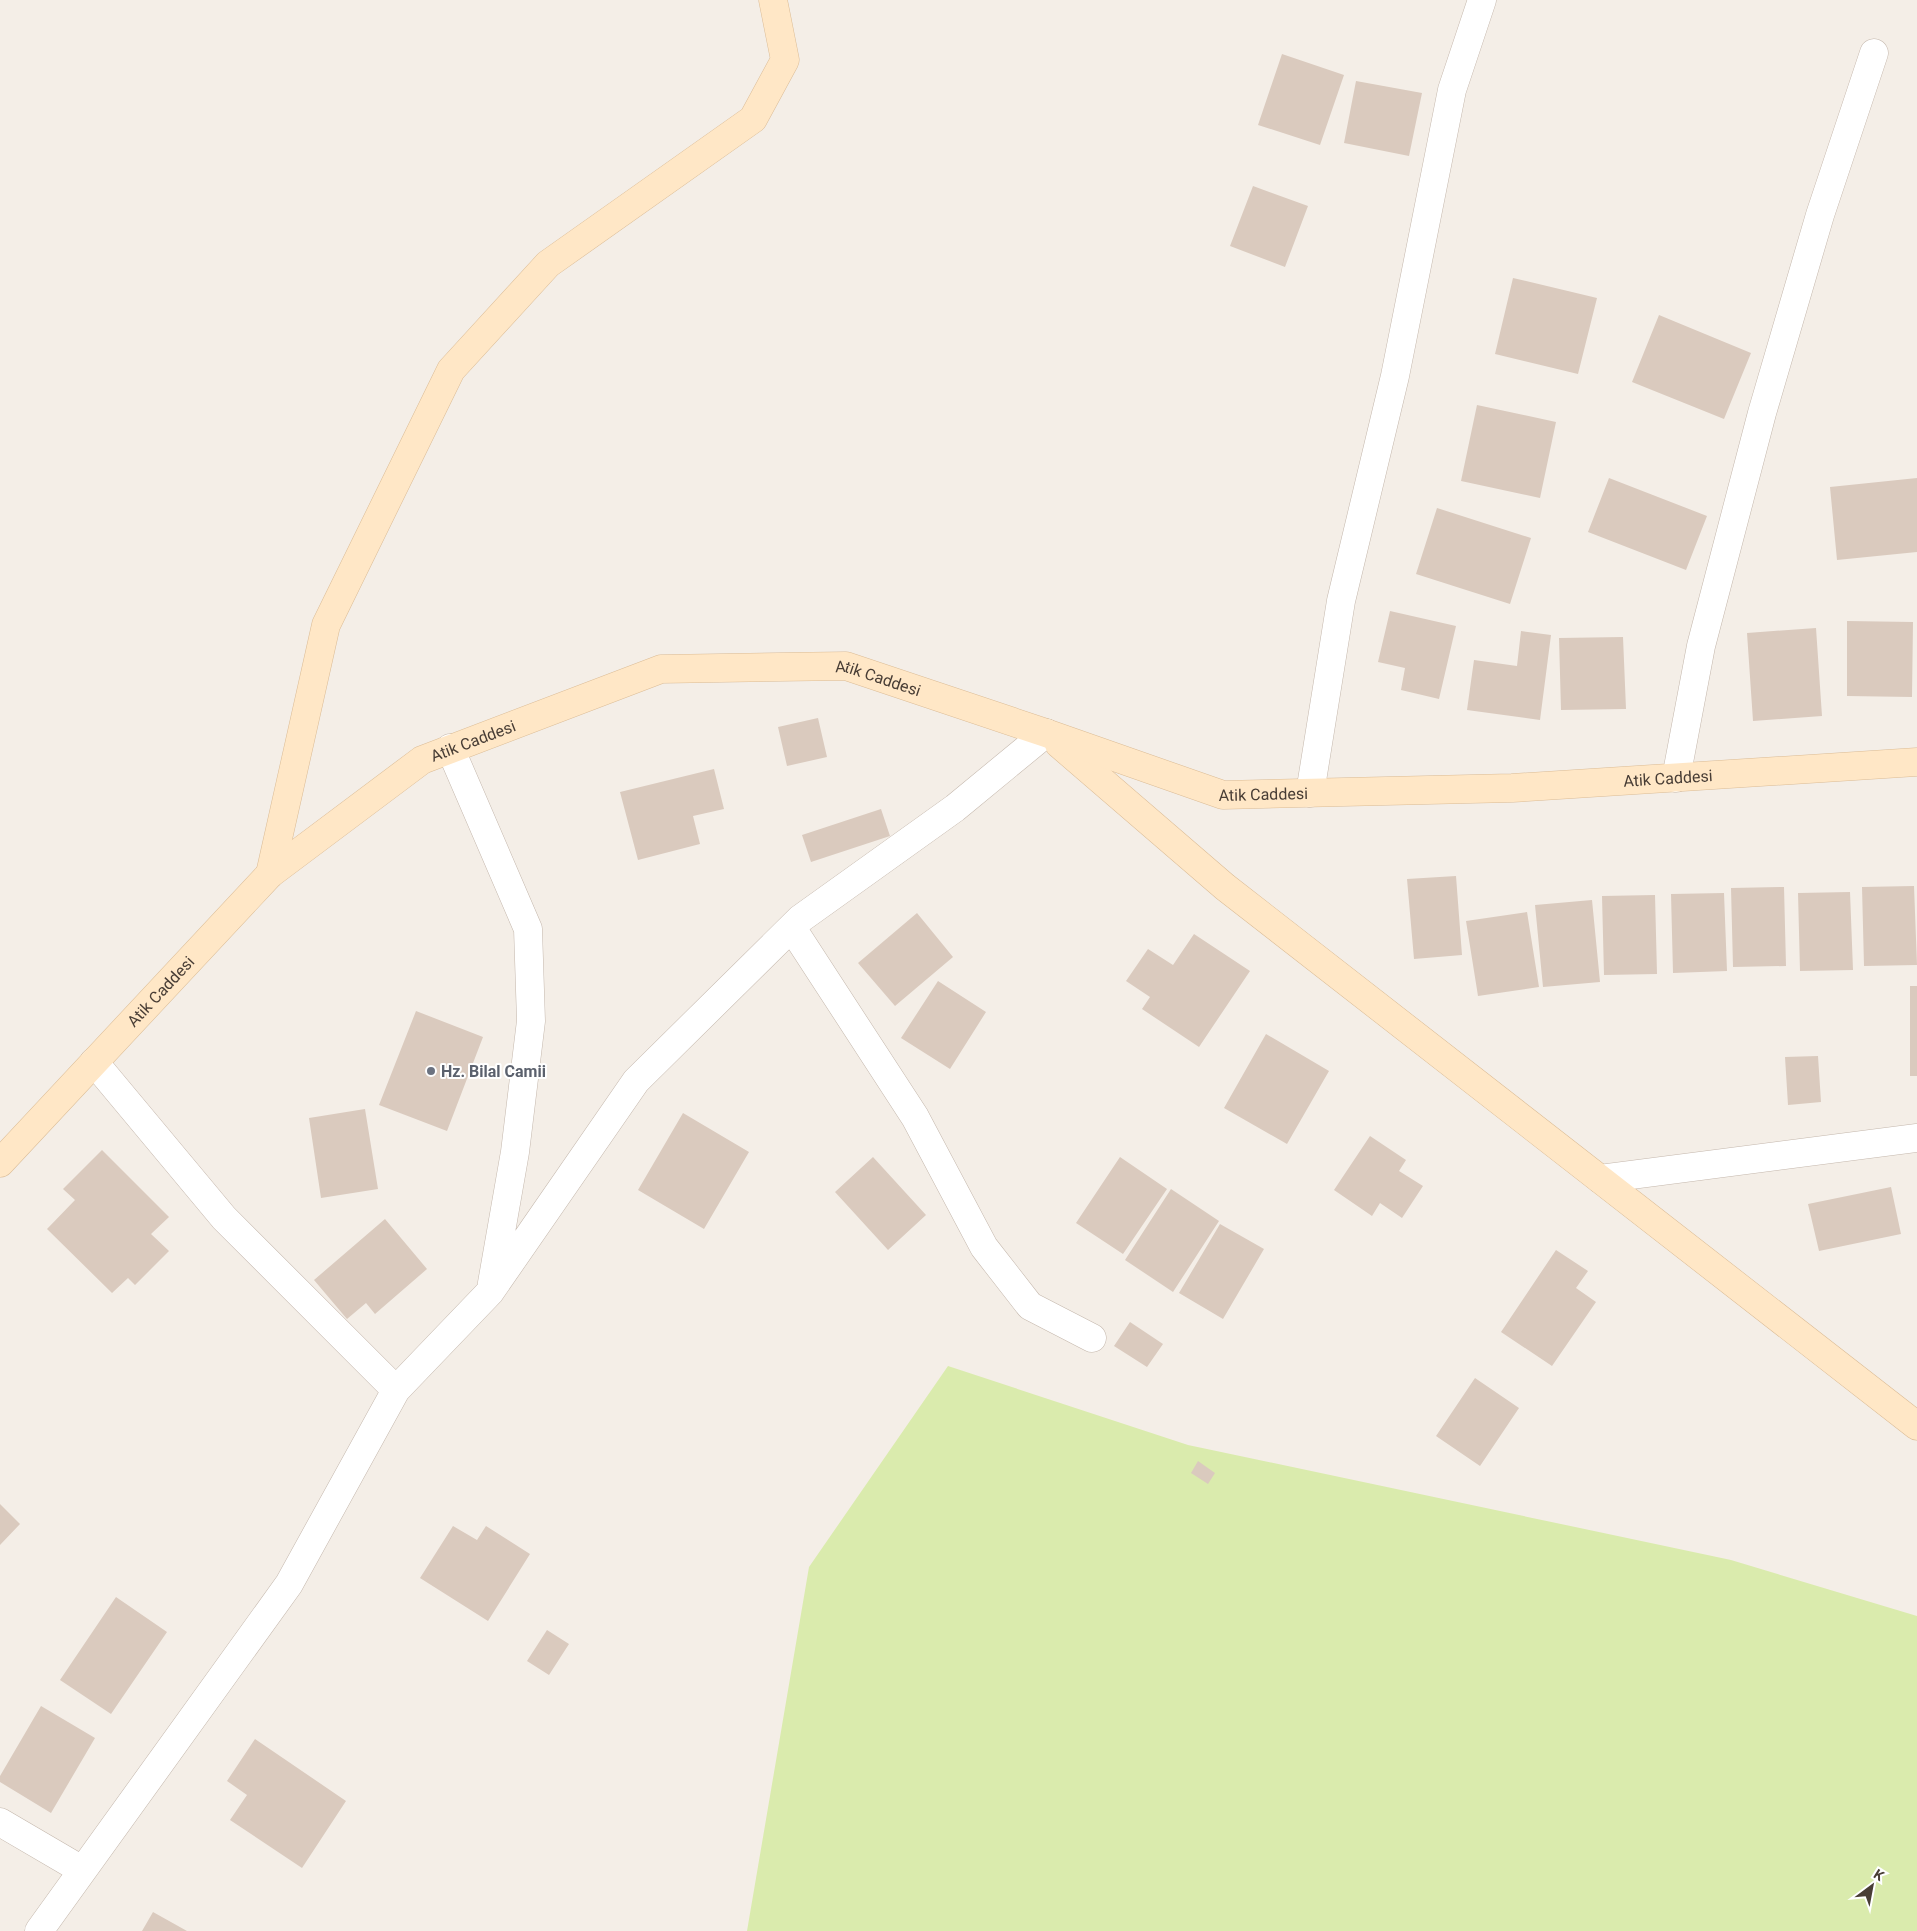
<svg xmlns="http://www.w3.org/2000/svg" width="1917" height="1931" font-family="Roboto,sans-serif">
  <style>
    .green { fill: #daebad }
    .building { fill: #dacabe }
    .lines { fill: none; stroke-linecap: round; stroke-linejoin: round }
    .street-casing { stroke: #c4b7ac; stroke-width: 29 }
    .secondary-casing { stroke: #dbbc96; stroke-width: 29 }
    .street { stroke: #fff; stroke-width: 28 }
    .secondary { stroke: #ffe7c6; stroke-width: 28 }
    .worship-dot { fill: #6b7280; stroke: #fff; stroke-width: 2 }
    .labels { text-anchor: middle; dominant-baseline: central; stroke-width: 4; stroke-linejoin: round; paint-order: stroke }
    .street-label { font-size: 16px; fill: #483d35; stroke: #fff }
    .worship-label { font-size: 16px; font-weight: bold; fill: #5b616d; stroke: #fff; text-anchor: start }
  </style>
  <rect width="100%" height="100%" fill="#f4eee7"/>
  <!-- green -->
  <path class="green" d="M948,1366L1188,1445L1731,1560L1917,1616V1931H747L809,1567Z"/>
  <!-- building -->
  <path class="building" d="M1282,54L1344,75L1320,145L1258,125Z
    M1356,81L1422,93L1409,156L1344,143Z
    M1253,186L1308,206L1285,267L1230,246Z
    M1513,278L1597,298L1578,374L1495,354Z
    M1659,315L1751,353L1724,419L1632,382Z
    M1477,405L1556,422L1540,498L1461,481Z
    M1609,478L1707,516L1686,570L1588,532Z
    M1917,478V552L1837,560L1830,487Z
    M1437,508L1531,538L1510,604L1416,574Z
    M1390,611L1456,626L1439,699L1401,690L1405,668L1378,662Z
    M1847,621L1913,622L1912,697L1847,696Z
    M1816,628L1822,716L1753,721L1747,633Z
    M1521,631L1551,635L1540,720L1467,710L1474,660L1517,666Z
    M1623,637L1626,709L1561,710L1559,638Z
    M818,718L827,757L787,766L778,727Z
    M714,769L724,809L693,816L700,844L638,860L620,792Z
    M881,809L890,836L811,862L802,835Z
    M1456,876L1462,955L1414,959L1407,879Z
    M1914,886L1917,965L1864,966L1862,887Z
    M1784,887L1786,966L1733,967L1731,888Z
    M1850,892L1853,970L1800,971L1798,893Z
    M1724,893L1727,971L1673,973L1671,894Z
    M1655,895L1657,974L1604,975L1602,896Z
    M1592,900L1600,982L1543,987L1535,905Z
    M1527,912L1539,987L1478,996L1466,921Z
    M917,913L953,957L895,1006L858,963Z
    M1194,934L1250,971L1199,1047L1142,1009L1150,997L1126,981L1148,949L1173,965Z
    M938,981L986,1012L950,1069L901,1038Z
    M1910,986H1917V1076H1910Z
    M416,1011L483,1037L447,1131L379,1105Z
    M1266,1034L1329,1071L1287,1144L1224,1108Z
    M1818,1056L1821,1102L1788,1105L1785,1057Z
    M365,1109L378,1189L321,1198L309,1118Z
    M683,1113L749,1152L704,1229L638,1190Z
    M1370,1136L1406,1160L1399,1171L1423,1186L1402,1218L1380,1203L1372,1216L1334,1190Z
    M102,1150L169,1217L151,1234L169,1251L135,1285L128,1278L112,1293L47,1229L75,1200L63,1189Z
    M873,1157L926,1215L888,1250L835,1192Z
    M1120,1157L1167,1189L1123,1254L1076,1223Z
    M1891,1187L1901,1234L1819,1251L1808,1204Z
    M1171,1189L1219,1221L1173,1292L1125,1260Z
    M385,1219L427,1269L375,1314L366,1303L347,1319L314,1280Z
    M1220,1224L1264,1249L1223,1319L1179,1293Z
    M1556,1250L1588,1271L1576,1288L1596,1302L1552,1366L1501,1332Z
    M1130,1322L1163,1344L1147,1367L1114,1346Z
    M1475,1378L1519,1408L1480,1466L1436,1436Z
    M1198,1461L1215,1473L1208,1484L1191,1473Z
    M0,1504L20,1524L0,1545Z
    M453,1526L477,1540L486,1526L530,1554L488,1621L420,1578Z
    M116,1597L167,1632L111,1714L60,1680Z
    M547,1630L569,1644L549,1675L527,1661Z
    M41,1706L95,1738L51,1813L0,1782V1776Z
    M255,1739L346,1801L302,1868L230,1820L247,1795L227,1781Z
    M153,1912L187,1931H142Z"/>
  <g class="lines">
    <!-- street casing -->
    <g class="street-casing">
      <path id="street" d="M450,748L528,929L531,1021L515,1152L492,1283
        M1676,778L1701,646L1762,413L1820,215L1874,53
        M1310,793L1341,601L1395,376L1452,90L1482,0
        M792,928L915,1117L984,1247L1030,1306L1092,1338
        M94,1062L224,1218L396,1390
        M1600,1179L1917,1138
        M0,1822L82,1870
        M39,1931L289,1584L396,1390L490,1292L636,1081L800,919L955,808L1046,733"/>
    </g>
    <!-- secondary casing -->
    <g class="secondary-casing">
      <g id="secondary">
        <path d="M1059,744L1225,887L1917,1426"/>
        <path d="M270,874L326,625L451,370L548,264L753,119L785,60L773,0"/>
        <path id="s1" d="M0,1163L270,874L422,760L661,669L846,666L1046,733L1223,795L1512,788L1917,762"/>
      </g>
    </g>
    <!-- street -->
    <use href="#street" class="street"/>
    <!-- secondary -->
    <use href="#secondary" class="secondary"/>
  </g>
  <!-- markers -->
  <circle class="worship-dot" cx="431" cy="1071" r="5"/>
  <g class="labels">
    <!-- street labels -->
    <g class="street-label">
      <text stroke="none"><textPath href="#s1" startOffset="1060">Atik Caddesi</textPath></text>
      <text stroke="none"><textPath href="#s1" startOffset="640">Atik Caddesi</textPath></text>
      <text stroke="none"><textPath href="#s1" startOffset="1870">Atik Caddesi</textPath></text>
      <text stroke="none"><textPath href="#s1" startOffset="1465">Atik Caddesi</textPath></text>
      <text stroke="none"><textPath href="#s1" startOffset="235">Atik Caddesi</textPath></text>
    </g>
    <!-- worship labels -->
    <g class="worship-label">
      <text x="441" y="1071">Hz. Bilal Camii</text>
    </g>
  </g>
  <!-- north arrow -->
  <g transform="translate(1872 1886) rotate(32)" stroke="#ffffff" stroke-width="4" paint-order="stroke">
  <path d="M0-4L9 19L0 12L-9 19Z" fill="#483d35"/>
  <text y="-8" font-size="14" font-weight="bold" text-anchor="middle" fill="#483d35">K</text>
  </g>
</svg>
